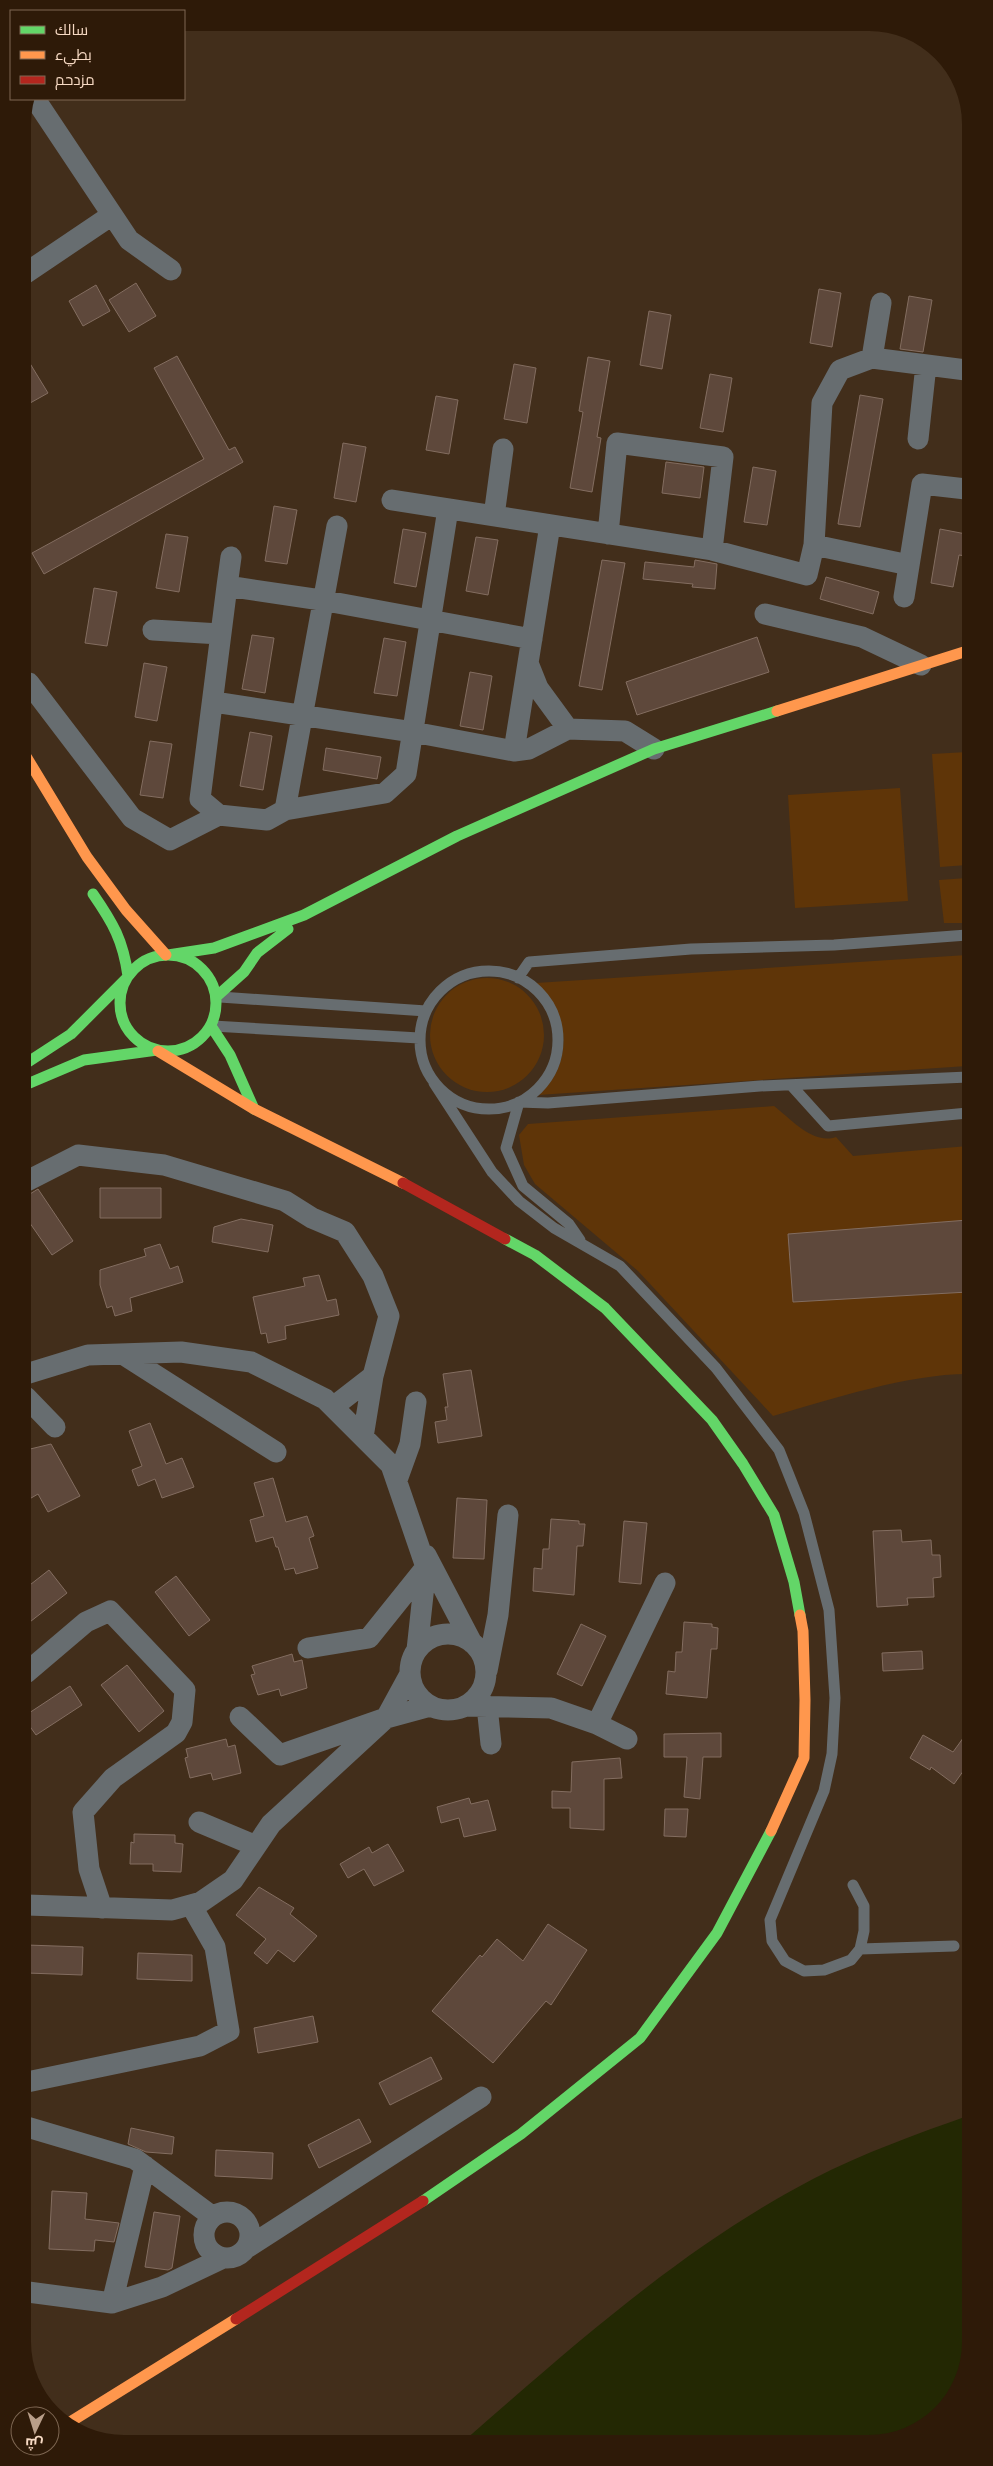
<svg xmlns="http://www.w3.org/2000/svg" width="993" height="2466" font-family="Quicksand,Cairo,sans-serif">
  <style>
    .green { fill: #5f3508 }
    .water { fill: #232803 }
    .building { fill: #5e483b; stroke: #836d60 }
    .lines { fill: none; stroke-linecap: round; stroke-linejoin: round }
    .lane { stroke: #676d70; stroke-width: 11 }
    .street { stroke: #676d70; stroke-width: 21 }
    .fast { stroke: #63d668; stroke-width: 11 }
    .slow { stroke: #ff974d; stroke-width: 11 }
    .jam { stroke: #b3261e; stroke-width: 11 }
  </style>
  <rect width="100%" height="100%" fill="#422e1b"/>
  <!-- green -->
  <path class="green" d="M967,752V865L940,867L932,754Z
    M900,788L908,901L795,908L788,795Z
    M967,878V923H944L939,880Z
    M967,955V1066L538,1095C563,1075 570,1040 557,1011C552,1001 543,992 536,983Z
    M430 1035a57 57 0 1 1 114 0a57 57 0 1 1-114 0Z
    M774,1106C791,1119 813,1145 836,1137L853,1156L968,1146V1220L788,1235L793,1302L968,1292V1374C908,1374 832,1399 773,1416L638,1271L535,1184L524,1165L519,1135L528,1124Z"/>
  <!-- water -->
  <path class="water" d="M970,2115V2342L950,2403L901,2438L464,2441C574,2345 683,2247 813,2179C863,2153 917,2134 970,2115Z"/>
  <!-- building -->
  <path class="building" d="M136,283L156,316L129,332L109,300Z
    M96,285L110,311L83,326L69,301Z
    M819,289L841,293L832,347L810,343Z
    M909,296L932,300L923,352L900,349Z
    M649,311L671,315L662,369L640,365Z
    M23,352L48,393L23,407Z
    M177,356L229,450L235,447L243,462L44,574L32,553L204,459L154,368Z
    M588,357L610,361L597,437L601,438L592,492L570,488L583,412L579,411Z
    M514,364L536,368L527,423L504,419Z
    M710,374L732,378L723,432L700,428Z
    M860,395L883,399L860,527L838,524Z
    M436,396L458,400L449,454L426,450Z
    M343,443L366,447L356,502L334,498Z
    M666,462L704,467L700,498L662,493Z
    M753,467L776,471L767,525L744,522Z
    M274,506L297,510L287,564L265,561Z
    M403,529L426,533L416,587L394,583Z
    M940,529L966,534V556L959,555L953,587L931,583Z
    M166,534L188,537L179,592L156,588Z
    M476,537L498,540L488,595L466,591Z
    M602,560L625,563L602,690L579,686Z
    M695,560L717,564L715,589L692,587L693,584L643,579L645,562L694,567Z
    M826,577L879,592L873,614L820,599Z
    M94,588L117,592L107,646L85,643Z
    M252,635L274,638L265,693L242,689Z
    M757,637L769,672L637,715L626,682Z
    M384,638L406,642L397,696L374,693Z
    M144,663L167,667L157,721L135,717Z
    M470,672L492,676L483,730L460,726Z
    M250,732L272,736L263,790L240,786Z
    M150,741L172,744L163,798L140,795Z
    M326,748L381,757L377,779L323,770Z
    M100,1188H161V1218H100Z
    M38,1189L73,1241L52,1255L25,1216V1197Z
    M241,1219L273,1225L268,1252L212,1242L214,1227Z
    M968,1220V1292L793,1302L788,1234Z
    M160,1244L170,1269L178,1266L183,1282L130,1298L132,1311L115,1316L112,1306L107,1308L103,1295L100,1285V1270L146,1256L144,1249Z
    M319,1275L327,1301L336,1299L339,1315L285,1326L286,1339L268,1343L266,1333L261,1334L253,1297L305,1286L303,1278Z
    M471,1370L482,1436L438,1443L435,1422L447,1420L445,1407H448L443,1374Z
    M150,1423L166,1464L182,1458L194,1487L162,1498L155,1479L138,1486L132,1470L142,1466L129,1431Z
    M51,1444L80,1496L48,1512L38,1494L26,1501V1450Z
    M273,1478L286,1522L307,1516L314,1536L309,1538L318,1568L296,1574L294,1568L285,1570L278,1547H276L273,1537L256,1542L250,1520L264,1516L254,1483Z
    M457,1498L487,1500L484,1559L453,1558Z
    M551,1519L579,1521V1524H585L583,1546H577L574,1595L533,1591L534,1568L542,1569L543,1549H549Z
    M624,1521L647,1523L641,1584L619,1582Z
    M901,1530L902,1542L931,1540L932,1555H940L941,1577L933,1578L934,1597L907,1598L908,1605L877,1607L873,1531Z
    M49,1570L67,1593L26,1625V1588Z
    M176,1576L210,1620L189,1636L155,1592Z
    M684,1622L712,1624V1627L718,1628L717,1649H711L707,1698L666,1694L668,1671L675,1672L676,1652H682Z
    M581,1624L606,1636L582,1686L557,1674Z
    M922,1651L923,1669L883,1671L882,1653Z
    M292,1654L294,1662L302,1660L307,1688L281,1696L279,1689L258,1695L251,1675L255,1674L252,1666Z
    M127,1665L164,1711L139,1732L101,1685Z
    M70,1686L82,1705L36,1735L26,1721V1715Z
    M969,1730V1763L954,1784L931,1767L930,1770L910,1758L923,1735L953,1752Z
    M721,1733V1757H703L700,1799L684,1797L687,1757H664V1734Z
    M226,1739L228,1747L235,1745L241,1773L213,1780L211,1773L190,1778L185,1758L188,1757L186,1749Z
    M620,1758L622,1778L604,1779V1830L570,1828V1808H552V1791L571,1792L572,1762Z
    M469,1798L471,1804L488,1800L496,1830L464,1837L459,1818L441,1823L437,1807Z
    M665,1809H688L686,1837L664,1836Z
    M134,1834L175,1835V1843L183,1844L181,1872L153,1871V1864H130L131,1842L134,1843Z
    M388,1844L404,1871L374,1886L364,1869L348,1878L340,1864L369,1847L372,1853Z
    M259,1887L294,1908L290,1914L317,1936L294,1962L278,1950L267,1964L254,1953L266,1939L236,1915Z
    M548,1924L587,1950L551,2005L546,2001L493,2063L432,2011L480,1955L482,1957L497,1939L523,1961Z
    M27,1945L83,1947L82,1975L27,1973Z
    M138,1953L192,1955V1981L137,1979Z
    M313,2016L318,2042L258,2053L254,2028Z
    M431,2057L442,2079L390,2105L379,2083Z
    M359,2119L371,2142L319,2168L308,2145Z
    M131,2128L174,2137L172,2154L146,2152L128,2144Z
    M216,2150L273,2153L272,2179L215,2176Z
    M52,2191L87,2193L85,2219L119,2223L114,2242L95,2240L94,2251L49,2249Z
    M154,2212L180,2216L172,2268L168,2270L145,2267Z"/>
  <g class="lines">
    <!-- lane -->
    <path class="lane" d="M420 1040a69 69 0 1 1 138 0a69 69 0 1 1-138 0Z
      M518,978L529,962L691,949L834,945L967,935
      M220,997L426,1011
      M213,1026L419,1038
      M434,1083L492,1172L519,1201L554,1228L620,1266L716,1368L779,1450L804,1513L829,1610L835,1698L832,1754L824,1791L770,1920L772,1941L785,1961L804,1971L824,1970L851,1960L860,1949L864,1931V1906L853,1885
      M791,1085L828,1126L968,1113
      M580,1240L569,1224L523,1186L506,1148L519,1102L548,1103L760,1086L968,1077
      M860,1949L954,1946"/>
    <!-- street -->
    <path class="street" d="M35,99L129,240L171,270
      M23,275L112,215
      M872,358L881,303
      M918,439L926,365
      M392,500L712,550L807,575L814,545L822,403L840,370L872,358L966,370
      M494,516L503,449
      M550,525L528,663L538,688L568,729L625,731L654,749
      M337,526L285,810L267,820L219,815L200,799L227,586L321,600L532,639
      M608,534L617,443L723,457L712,550
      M814,545L909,565
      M227,586L231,557
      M904,597L922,484L966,489
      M765,614L862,637L921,665
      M153,630L220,634
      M29,683L132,818L170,840L219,815
      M214,702L413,732L514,751L529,749L568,729
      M514,751L528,663
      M285,810L385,793L406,774L448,509
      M25,1182L78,1155L164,1165L285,1201L312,1218L345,1232L373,1276L389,1316L373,1376
      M124,1355L276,1452
      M26,1374L88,1355L181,1352L251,1362L325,1399L391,1465L426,1567L417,1650
      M26,1397L55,1427
      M333,1407L373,1376L363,1437
      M397,1480L410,1444L416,1402
      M426,1555L472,1643
      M410 1672a38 38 0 1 1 76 0a38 38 0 1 1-76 0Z
      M308,1648L369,1638L426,1567
      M487,1671L498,1615L508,1515
      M26,1673L86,1622L110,1611L185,1690L182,1722L176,1733L113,1778L83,1812L89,1869L102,1908
      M466,1706L551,1708L597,1724L665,1583
      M487,1706L491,1744
      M240,1717L280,1755L386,1718L430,1706
      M597,1724L627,1739
      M199,1822L256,1846
      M27,1905L172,1910L201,1902L233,1880L271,1824L386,1718L410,1674
      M27,2082L200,2046L229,2031L215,1947L191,1905
      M27,2127L135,2159L213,2217
      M204 2235a23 23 0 1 1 46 0a23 23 0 1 1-46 0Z
      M245,2249L481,2097
      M28,2292L112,2303L162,2287L223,2258
      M112,2303L145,2166"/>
    <!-- fast -->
    <path class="fast" d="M93,894C113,923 123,940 128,976
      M120 1003a48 48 0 1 1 96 0a48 48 0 1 1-96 0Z
      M168,955L214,948L304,915L457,836L654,749L777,711
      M216,997L244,972L257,953L288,929
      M211,1026L230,1055L254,1109
      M25,1064L71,1034L126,979
      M25,1085L84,1060L157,1050
      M505,1239L535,1255L605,1308L712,1420L743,1464L774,1515L794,1582L800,1615
      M423,2201L521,2134L640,2038L717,1933L771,1831"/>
    <!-- slow -->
    <path class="slow" d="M777,711L967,651
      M24,753L87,857L126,910L166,955
      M158,1051L254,1109L403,1183
      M771,1831L804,1758L805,1700L803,1631L800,1615
      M67,2424L236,2319"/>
    <!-- jam -->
    <path class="jam" d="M403,1183L505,1239
      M236,2319L423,2201"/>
  </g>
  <!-- crop -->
  <path d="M0 0H993V2466H0ZM124 31H869A93 93 0 0 1 962 124V2342A93 93 0 0 1 869 2435H124A93 93 0 0 1 31 2342V124A93 93 0 0 1 124 31Z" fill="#2e1a08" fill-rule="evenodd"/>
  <!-- legend -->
  <rect x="10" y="10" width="175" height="90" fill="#2e1a08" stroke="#7e6753"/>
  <rect x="20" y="26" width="25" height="8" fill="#63d668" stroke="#7e6753"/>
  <text x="55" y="35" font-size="15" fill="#f7dac4">سالك</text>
  <rect x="20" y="51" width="25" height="8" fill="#ff974d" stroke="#7e6753"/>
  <text x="55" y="60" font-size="15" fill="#f7dac4">بطيء</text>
  <rect x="20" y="76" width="25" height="8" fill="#b3261e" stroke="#7e6753"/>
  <text x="55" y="85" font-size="15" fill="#f7dac4">مزدحم</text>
  <!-- north arrow -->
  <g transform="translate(35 2431) rotate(184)"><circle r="24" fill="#2e1a08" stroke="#7e6753"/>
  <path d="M0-4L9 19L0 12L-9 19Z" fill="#b89e89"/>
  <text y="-8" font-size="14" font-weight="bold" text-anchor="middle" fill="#f7dac4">ش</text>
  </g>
</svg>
